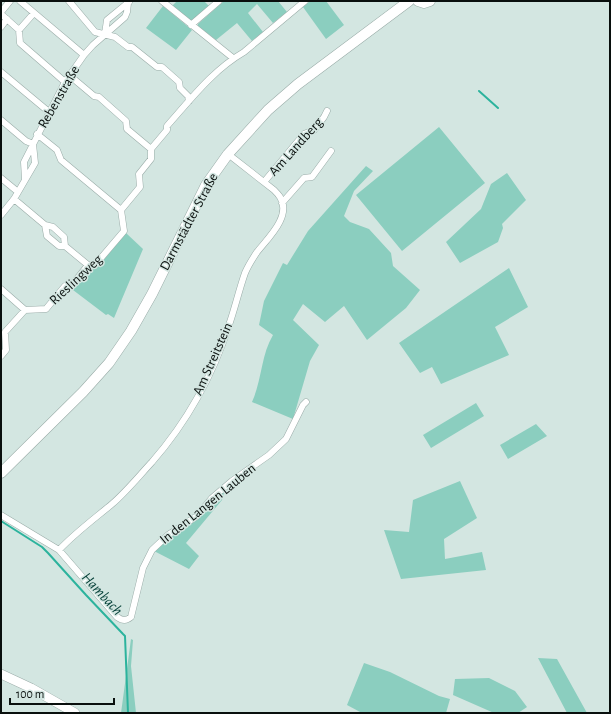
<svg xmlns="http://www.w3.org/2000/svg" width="611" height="714" font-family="'Alegreya Sans',sans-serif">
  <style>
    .green { fill: #8bcebf }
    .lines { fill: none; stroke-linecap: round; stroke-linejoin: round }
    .stream { stroke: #2cb39d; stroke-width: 2 }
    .street-casing { stroke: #9aaca8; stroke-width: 7 }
    .secondary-casing { stroke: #9aaca8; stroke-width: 10 }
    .primary-casing { stroke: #9aaca8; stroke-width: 11 }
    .street { stroke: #fff; stroke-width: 6 }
    .secondary { stroke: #fff; stroke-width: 9 }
    .primary { stroke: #fff; stroke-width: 10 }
    .labels { text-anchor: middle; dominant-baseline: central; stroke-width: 3; stroke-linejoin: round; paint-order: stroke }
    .street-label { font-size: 14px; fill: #090f0d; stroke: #d3e6e1 }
    .water-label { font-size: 15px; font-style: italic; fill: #043f37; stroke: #d3e6e1 }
  </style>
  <rect width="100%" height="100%" fill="#d3e6e1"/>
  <!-- green -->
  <path class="green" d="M177,1H204L209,6L193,20H190L172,6Z
    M224,1H278L287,12L273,23L257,4L248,13L263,32L252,41L237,23L216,40L198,26V24Z
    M310,1H326L344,25L326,39L303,7Z
    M163,6L192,30L176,50L146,28Z
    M439,127L485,183L402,251L356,195Z
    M366,166L373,171L354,191L344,216L350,222L369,229L391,253L393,266L420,290L406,308L367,340L344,306L325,322L303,304L293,320L319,345L310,361L293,419L252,402C262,380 261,355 273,335L259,325L264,301L283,263L287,265L308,231Z
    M507,173L526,200L502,224L503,228L498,242L460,263L446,242L481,209L491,184Z
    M126,233L143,249L114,318L108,314L106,315L73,290V288L89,269H96Z
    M509,268L528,307L495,327L509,355L441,384L432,367L420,373L399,343Z
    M476,403L484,416L431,448L423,435Z
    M536,424L547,436L508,459L500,445Z
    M460,481L477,518L444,539L445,559L482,552L486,570L401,579L384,530L409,532L413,500Z
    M225,489L222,500L186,543L199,556L189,569L154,551Z
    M131,639L133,640L131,666L136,713H121Z
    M538,658L557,659L587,713H567Z
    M364,663L390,672L439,696L450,699L446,713H362L347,705Z
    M489,678L515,691L527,707L518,713H494L453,695L455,679Z"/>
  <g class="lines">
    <!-- stream -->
    <path class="stream" d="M479,91L498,108
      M1,521L42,547L48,553L86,595L123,634L125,636L128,713"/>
    <!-- street casing -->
    <g class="street-casing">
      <path id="street" d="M20,1L84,55
        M69,1L95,32L115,37L128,47H132L157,67H162L179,82L180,88L188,96L189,101
        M162,1L233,58
        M1,12L10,1
        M34,13L19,30L20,43L65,82
        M1,14L19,30
        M191,25L219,1
        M1,27L7,19
        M105,34L107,20L129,2
        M1,72L49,112
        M69,75L94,96L99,97L126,121L127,129L151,149
        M1,120L26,141L33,144
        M37,134L57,150L61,160L121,210
        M1,178L18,192
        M25,179L24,162L65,82L84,55L93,45L125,17L127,12L128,3
        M264,182L304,134L314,130L324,117L327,111
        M14,199L45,225L53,227L64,237L65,246L88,265
        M282,203L304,178L312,177L331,151
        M1,215L14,199L35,163L33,144
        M45,225L47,236L59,246H65
        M1,289L25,310
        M1,356L6,350L5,332L25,310L46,309L65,286L72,285L88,265H95L124,231L121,210L140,187L139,174L151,159V149L167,130V126C191,99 213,70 244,52L305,1
        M1,515L59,550L117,617C123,621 126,621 131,617L143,568L152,550L168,535L197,516L212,498L232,481L269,455L286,439L303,405L306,402
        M59,550C75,533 94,519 112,504C126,492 139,476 152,462C186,423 213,375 229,325C235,308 239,290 245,273C248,266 253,258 257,252C268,238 292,216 280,197C278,194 276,192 274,190L228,154"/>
    </g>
    <!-- secondary casing -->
    <g class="secondary-casing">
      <path id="secondary" d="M1,674L31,688L75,713"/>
    </g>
    <!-- primary casing -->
    <g class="primary-casing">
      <path id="primary" d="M418,1L424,3L430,1
        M1,473L83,392L109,363L131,331L152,294L206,185L228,154L268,110L298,84L409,1"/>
    </g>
    <!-- street -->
    <use href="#street" class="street"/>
    <!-- secondary -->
    <use href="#secondary" class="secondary"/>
    <!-- primary -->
    <use href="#primary" class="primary"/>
  </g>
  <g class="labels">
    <!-- street labels -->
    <g class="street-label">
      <text transform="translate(59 97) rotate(-60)">Rebenstraße</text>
      <text transform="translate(296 147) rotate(-48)">Am Landberg</text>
      <text transform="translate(189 222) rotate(-62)">Darmstädter Straße</text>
      <text transform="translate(76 280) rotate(-43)">Rieslingweg</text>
      <text transform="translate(213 359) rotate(-66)">Am Streitstein</text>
      <text transform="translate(208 504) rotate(-39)">In den Langen Lauben</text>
    </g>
    <!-- water labels -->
    <g class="water-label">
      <text transform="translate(102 594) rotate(47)">Hambach</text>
    </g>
  </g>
  <!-- border -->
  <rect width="611" height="714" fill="none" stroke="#090f0d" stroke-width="4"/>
  <!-- scale -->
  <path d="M10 698v6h104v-6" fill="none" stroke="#090f0d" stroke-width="2"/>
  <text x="16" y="698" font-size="12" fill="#090f0d" stroke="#d3e6e1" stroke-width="3" paint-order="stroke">100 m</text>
</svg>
